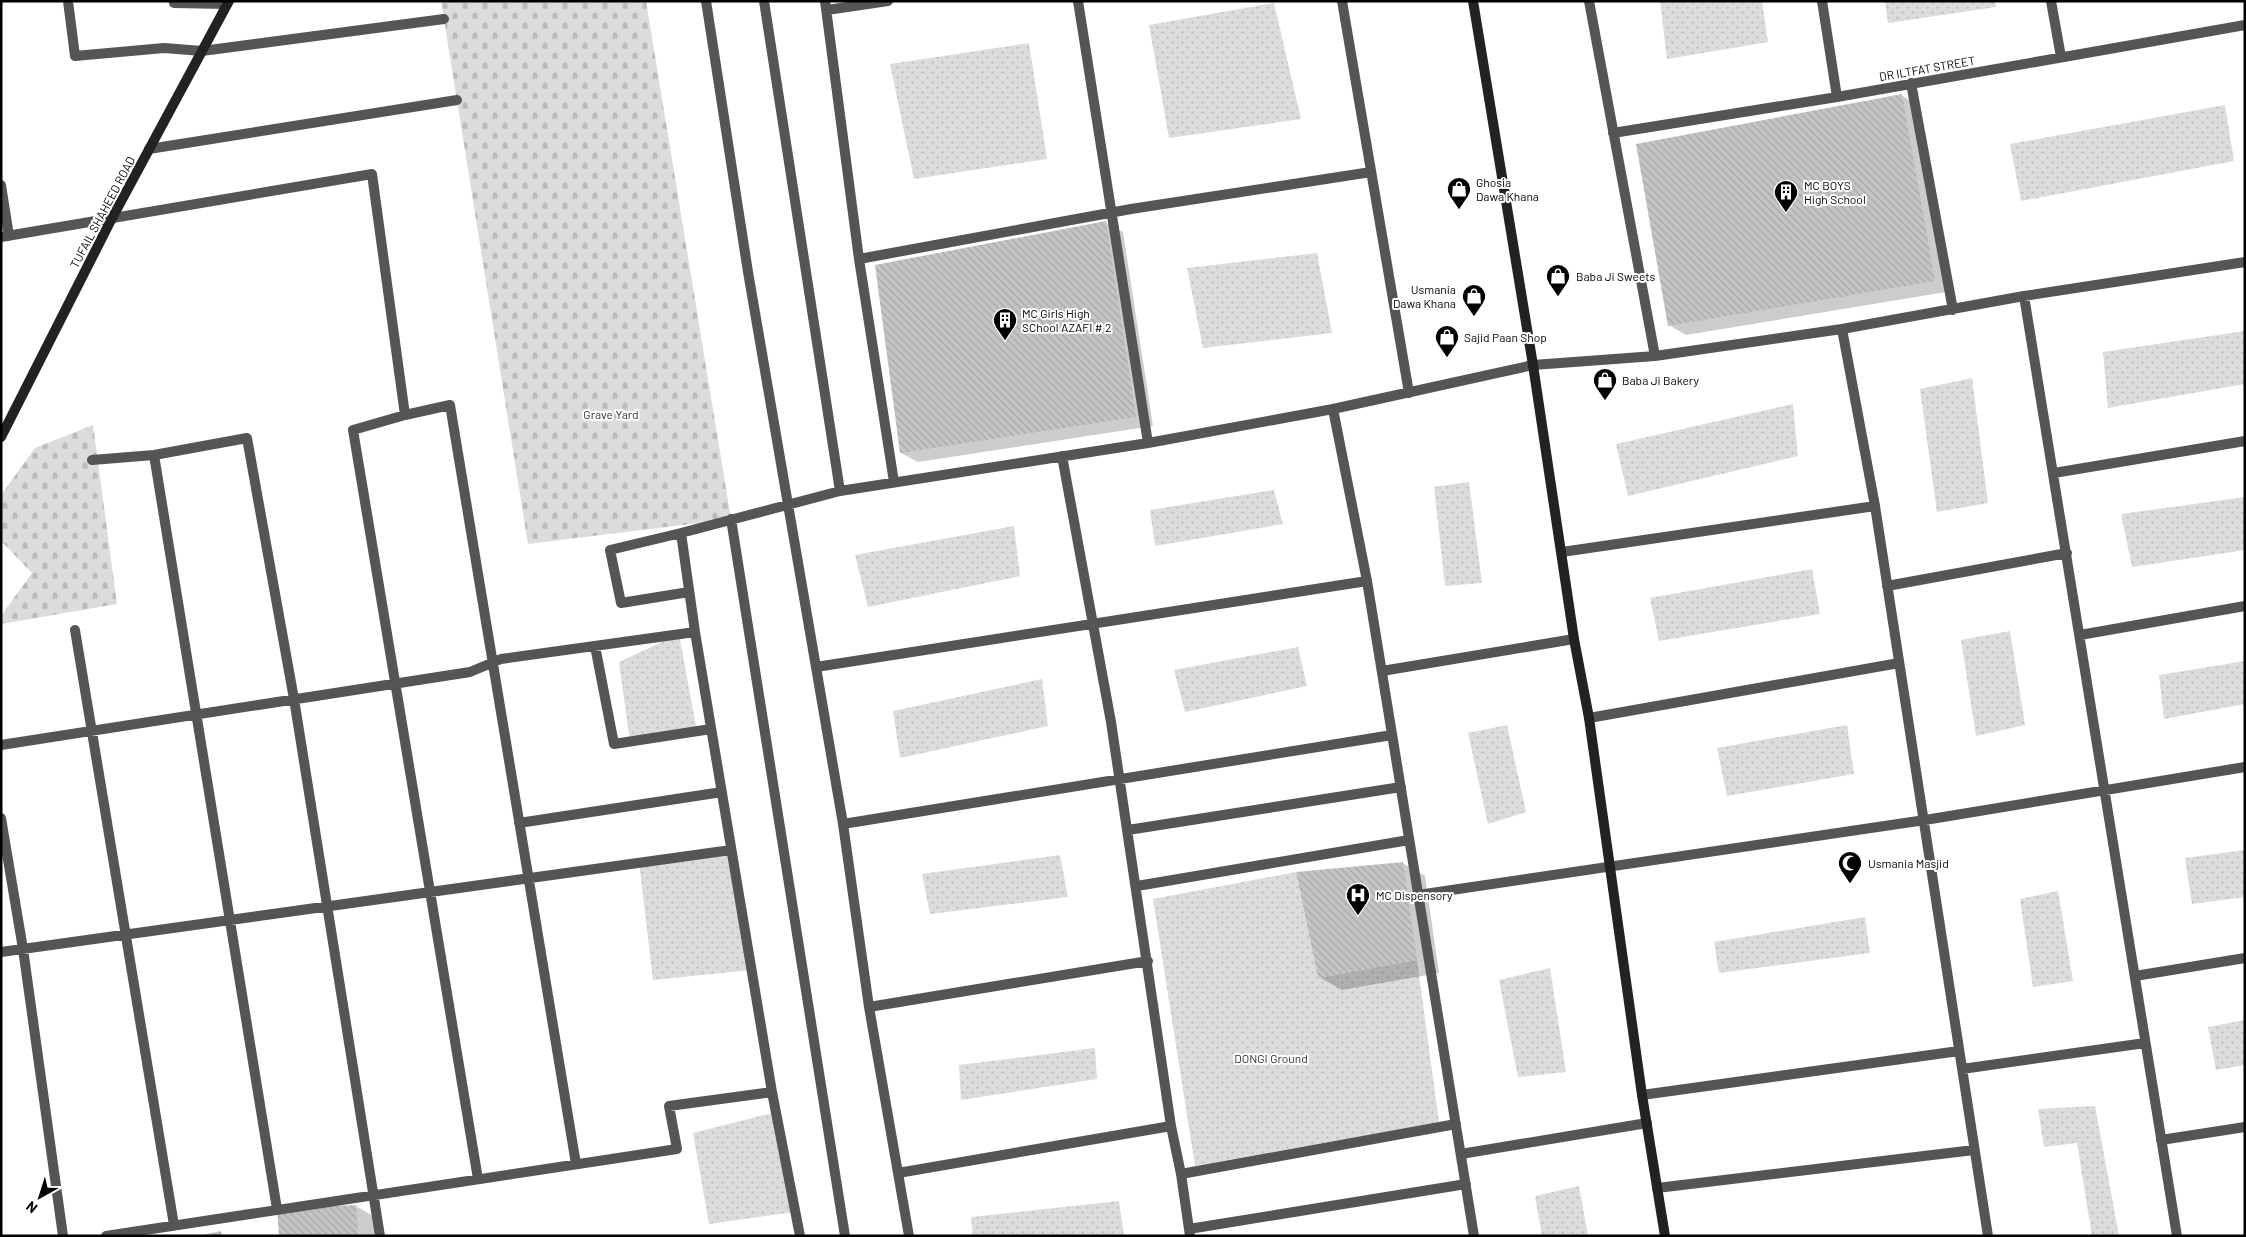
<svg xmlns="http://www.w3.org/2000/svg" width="2246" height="1237" font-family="Barlow,sans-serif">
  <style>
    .cemetery { fill: url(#cemetery-stones) }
    .park { fill: url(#park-dots) }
    .shadow { fill: #0003 }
    .building { fill: url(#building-back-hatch) }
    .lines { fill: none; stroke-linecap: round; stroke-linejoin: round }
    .street { stroke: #555; stroke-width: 10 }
    .secondary { stroke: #222; stroke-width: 10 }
    .labels { text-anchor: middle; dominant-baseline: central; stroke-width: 4; stroke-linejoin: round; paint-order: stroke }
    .street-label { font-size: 12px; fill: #000; stroke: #fff }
    .poi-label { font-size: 12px; fill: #000; stroke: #fff; text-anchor: start }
    .park-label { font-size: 12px; fill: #333; stroke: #fff }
  </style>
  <defs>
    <pattern id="cemetery-stones" width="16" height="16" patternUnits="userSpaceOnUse" patternTransform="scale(1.25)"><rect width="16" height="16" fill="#dcdcdc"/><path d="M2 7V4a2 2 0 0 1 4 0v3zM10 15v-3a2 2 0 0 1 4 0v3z" fill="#bbb"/></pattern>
    <pattern id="park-dots" width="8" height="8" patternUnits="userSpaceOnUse" patternTransform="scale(1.25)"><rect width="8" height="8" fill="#dcdcdc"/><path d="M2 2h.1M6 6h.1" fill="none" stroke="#bbb" stroke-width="1.8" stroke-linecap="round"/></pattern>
    <pattern id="building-back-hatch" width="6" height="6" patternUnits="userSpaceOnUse" patternTransform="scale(1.25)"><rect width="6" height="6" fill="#c4c4c4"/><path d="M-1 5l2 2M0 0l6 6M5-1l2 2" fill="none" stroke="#a7a7a7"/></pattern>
  </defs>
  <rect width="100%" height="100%" fill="#fff"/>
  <!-- cemetery -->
  <path class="cemetery" d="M441,1H646L731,519L528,544Z
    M93,425L117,604L1,624V616L32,573L1,541V495L35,448Z"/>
  <!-- park -->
  <path class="park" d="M1660,1H1762L1768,42L1667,59Z
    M1885,1H1995L1996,7L1888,23Z
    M1274,3L1301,119L1169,138L1149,25Z
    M1029,43L1047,159L914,179L890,64Z
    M2225,105L2234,161L2021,201L2010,144Z
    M1317,253L1332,333L1203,348L1187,268Z
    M2245,331V384L2108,408L2103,352Z
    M1972,378L1988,503L1937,512L1920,389Z
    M1793,404L1798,456L1628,496L1616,444Z
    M1469,482L1482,583L1445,586L1434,487Z
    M1274,490L1283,524L1155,546L1150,510Z
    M2245,497V550L2132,567L2121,514Z
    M1014,526L1020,576L868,607L855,555Z
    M1812,569L1820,614L1659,641L1650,598Z
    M2010,631L2025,725L1976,736L1961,640Z
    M679,634L697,732L630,742L619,662Z
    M1298,647L1307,686L1185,712L1174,670Z
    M2245,661V704L2164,719L2159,675Z
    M1042,679L1048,726L900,758L893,711Z
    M1507,725L1526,812L1488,824L1468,733Z
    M1847,725L1854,774L1727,796L1717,748Z
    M731,850L752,970L653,980L639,862Z
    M2245,850V897L2192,904L2185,858Z
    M1060,855L1068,897L930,914L922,874Z
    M1296,872L1318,978L1417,960L1439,1122L1195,1166L1153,899Z
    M2058,891L2073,981L2033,987L2020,899Z
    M1865,917L1870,953L1719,973L1714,942Z
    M1550,968L1566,1072L1518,1077L1499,980Z
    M2245,1020V1065L2216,1070L2208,1027Z
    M1095,1048L1097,1079L961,1100L959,1065Z
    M2095,1106L2119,1236H2092L2077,1143L2044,1147L2038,1109Z
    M776,1112L795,1212L709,1224L693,1133Z
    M1579,1186L1588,1236H1542L1535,1196Z
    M1119,1201L1124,1236H973L971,1217Z"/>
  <!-- shadow -->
  <path class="shadow" d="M1901,95L1918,105L1952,291L1686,335L1669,325Z
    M1106,223L1123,232L1153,426L918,462L901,453Z
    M1402,863L1425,876L1439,973L1342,990L1319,977Z
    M356,1206L378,1219L380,1236H280Z"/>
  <!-- building -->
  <path class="building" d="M1902,94L1935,281L1668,326L1636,144Z
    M1106,221L1136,417L900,453L875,265Z
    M1403,862L1417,960L1318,978L1296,872Z
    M356,1205L358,1236H279L277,1209Z
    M221,1231L222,1236H203V1235Z"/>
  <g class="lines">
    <!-- street -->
    <path class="street" d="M68,1L75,56L164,48L202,51L444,19
      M174,1V3L227,4
      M706,1L748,272L843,824L869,1007L909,1236
      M764,1L840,491
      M825,1L859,259L894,482
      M1078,1L1148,443
      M1342,1L1409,393
      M1589,1L1655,356
      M1822,1L1837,97
      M2051,1L2061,57
      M827,10L888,1
      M1911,83L1953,310
      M1613,133L1837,97L2245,25
      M149,149L457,100
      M1,185L9,236
      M1,237L372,174L405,415L353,430L478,1179
      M859,259L1131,209L1371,172
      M2024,296L2177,1236
      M1842,329L1875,506L1988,1236
      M405,415L450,405L576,1164
      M154,455L277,1209
      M1062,456L1111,722L1171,1126L1181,1174L1190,1236
      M92,460L154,455L247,438L294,699L380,1236
      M2054,473L2245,441
      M731,519L845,1236
      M681,533L610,550L621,603L689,592
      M1562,552L1875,506
      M1887,586L2067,553
      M75,630L174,1225
      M695,632L772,1092
      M2080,635L2245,606
      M595,646L614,744L711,729
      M816,667L1367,581
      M1382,671L1574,639
      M1589,718L1899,663
      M1,745L470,672L501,659L695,632L681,533L840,491L1148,443L1333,409
      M1,818L23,949L63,1236
      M519,823L722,792
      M843,824L1392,735
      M1128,830L1401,787
      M1137,886L1409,840
      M1418,895L1925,820L2245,767
      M1,952L731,850
      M2135,976L2245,958
      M869,1007L1148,961
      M1962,1069L2145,1043
      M1642,1095L1959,1051
      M2161,1140L2245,1127
      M1461,1154L1647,1123
      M898,1173L1171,1126
      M1181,1174L1456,1124
      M1657,1188L1974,1150
      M1189,1229L1466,1184
      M106,1236L677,1149L669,1106L772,1092L800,1236
      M1474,1236L1367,581L1333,409L1533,365L1655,356L1842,329L2024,296L2245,262"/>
    <!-- secondary -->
    <path class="secondary" d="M1473,1L1533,365L1574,639L1589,718L1642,1095L1665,1236
      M1,437L111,220L229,1"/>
  </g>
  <!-- icons -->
  <defs>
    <g id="shop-pin" transform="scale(1.25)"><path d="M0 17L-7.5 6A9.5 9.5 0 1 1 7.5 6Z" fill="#000" stroke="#fff"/><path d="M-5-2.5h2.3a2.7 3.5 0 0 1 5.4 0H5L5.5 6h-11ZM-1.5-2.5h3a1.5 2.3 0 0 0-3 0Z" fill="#fff"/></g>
    <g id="building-pin" transform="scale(1.25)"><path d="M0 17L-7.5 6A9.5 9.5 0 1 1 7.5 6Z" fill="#000" stroke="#fff"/><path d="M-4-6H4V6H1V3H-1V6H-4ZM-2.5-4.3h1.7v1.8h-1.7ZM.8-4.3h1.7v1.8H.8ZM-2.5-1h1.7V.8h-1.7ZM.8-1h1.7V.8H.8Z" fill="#fff"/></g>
    <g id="mosque-pin" transform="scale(1.25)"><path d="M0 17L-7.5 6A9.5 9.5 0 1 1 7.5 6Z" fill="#000" stroke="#fff"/><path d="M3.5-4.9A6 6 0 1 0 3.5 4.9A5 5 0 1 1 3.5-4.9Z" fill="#fff"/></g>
    <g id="hospital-pin" transform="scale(1.25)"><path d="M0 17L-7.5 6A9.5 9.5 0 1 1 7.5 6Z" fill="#000" stroke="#fff"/><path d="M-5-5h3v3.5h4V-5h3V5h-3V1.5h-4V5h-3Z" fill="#fff"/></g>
  </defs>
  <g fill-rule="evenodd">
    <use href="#shop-pin" x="1459" y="189"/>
    <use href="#building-pin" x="1786" y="192"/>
    <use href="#shop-pin" x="1558" y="276"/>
    <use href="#shop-pin" x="1474" y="296"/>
    <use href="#building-pin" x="1005" y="320"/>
    <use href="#shop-pin" x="1447" y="337"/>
    <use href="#shop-pin" x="1605" y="380"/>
    <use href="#mosque-pin" x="1850" y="863"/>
    <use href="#hospital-pin" x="1358" y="895"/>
  </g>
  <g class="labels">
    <!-- street labels -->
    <g class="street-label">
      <text transform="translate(1927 68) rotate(-10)">DR ILTFAT STREET</text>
      <text transform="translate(102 212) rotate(-62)">TUFAIL SHAHEED ROAD</text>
    </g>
    <!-- poi labels -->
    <g class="poi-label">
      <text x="1476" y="182">Ghosia<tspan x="1476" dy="14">Dawa Khana</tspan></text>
      <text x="1804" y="185">MC BOYS<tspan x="1804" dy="14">High School</tspan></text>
      <text x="1576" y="276">Baba Ji Sweets</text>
      <text x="1456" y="289" text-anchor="end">Usmania<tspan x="1456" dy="14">Dawa Khana</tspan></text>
      <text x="1022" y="313">MC Girls High<tspan x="1022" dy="14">SChool AZAFI # 2</tspan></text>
      <text x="1464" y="337">Sajid Paan Shop</text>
      <text x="1622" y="380">Baba Ji Bakery</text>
      <text x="1868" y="863">Usmania Masjid</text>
      <text x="1376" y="895">MC Dispensory</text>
    </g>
    <!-- park labels -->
    <g class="park-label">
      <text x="611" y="414">Grave Yard</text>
      <text x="1271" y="1058">DONGI Ground</text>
    </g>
  </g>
  <!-- border -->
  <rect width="2246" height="1237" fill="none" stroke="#000000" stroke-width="5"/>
  <!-- north arrow -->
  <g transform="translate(40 1197) rotate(219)" stroke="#ffffff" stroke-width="4" paint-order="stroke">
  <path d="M0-4L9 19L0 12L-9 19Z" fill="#000000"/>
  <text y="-8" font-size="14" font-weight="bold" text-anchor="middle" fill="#000000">N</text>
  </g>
</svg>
